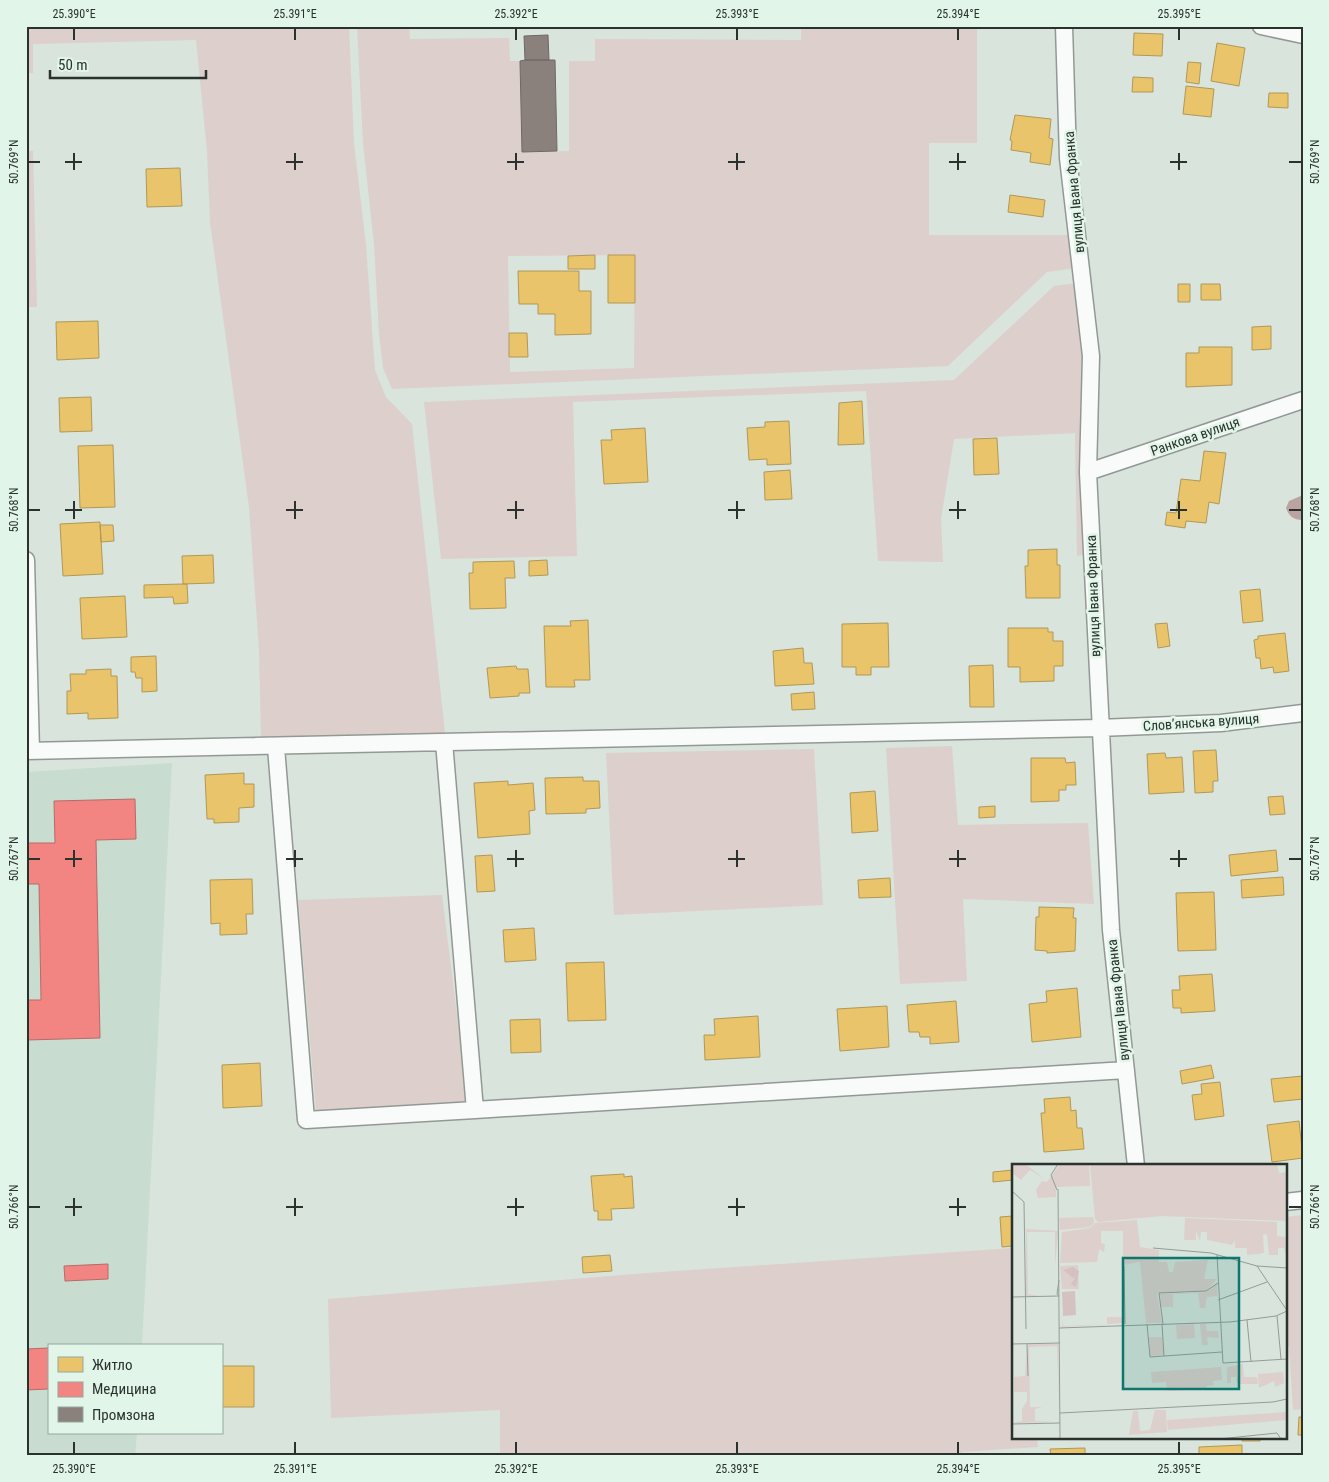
<svg xmlns="http://www.w3.org/2000/svg" width="1329" height="1482" font-family="'Roboto Condensed',sans-serif">
  <style>
    .built { fill: #c8dccf }
    .green { fill: #ddcfcc; fill-rule: evenodd }
    .water { fill: #baa3a1 }
    .homes { fill: #e9c46a; stroke: #b09858 }
    .health { fill: #f28482; stroke: #b66b69 }
    .industry { fill: #8a817c; stroke: #6e6965 }
    .lines { fill: none; stroke-linecap: round; stroke-linejoin: round }
    .minor-casing { stroke: #929994; stroke-width: 19 }
    .minor { stroke: #f9fbfa; stroke-width: 16 }
    .ticks { fill: none; stroke: #2b322e; stroke-width: 2 }
    .labels { text-anchor: middle; dominant-baseline: central; stroke-width: 5; stroke-linejoin: round; paint-order: stroke }
    .street-label { font-size: 14px; fill: #2b322e; stroke: #e1f5e8 }
    .inset-road { fill: none; stroke: #939d96; stroke-width: 1 }
    .view { fill: #0f766e; fill-opacity: 0.15; stroke: #0f766e; stroke-width: 2.5 }
    .inset-edge { fill: none; stroke: #2b322e; stroke-width: 2.5 }
    .neatline { fill: none; stroke: #2b322e; stroke-width: 2 }
    .ticks-label { font-size: 12px; text-anchor: middle; fill: #2b322e }
  </style>
  <rect width="100%" height="100%" fill="#d9e4dc"/>
  <!-- built -->
  <path class="built" d="M172,763L142,1346H49V1433H137L135,1456H26V772Z"/>
  <!-- green -->
  <path class="green" d="M26,26H349L354,143L366,245L375,370L386,397L412,424L445,733L261,739L259,650L249,507L210,222L207,151L196,40L33,44V73H26Z
    M357,26H409L410,39L509,38L510,61H520L522,152L569,151V61H595V39L801,40V27L977,26V143H929V235H1072L1076,268L1047,272L948,366L392,389L383,368L379,334L374,244L363,143ZM635,255L634,368L510,372L508,256Z
    M26,151H33L37,307H26Z
    M1077,283L1086,356L1081,504L1083,555L1077,556L1075,433L954,439L941,519L943,562L878,561L866,391L573,402L577,556L441,559L424,402L954,380L1054,286Z
    M952,746L958,825L1088,823L1094,904L963,899L967,981L900,984L886,748Z
    M814,749L823,905L614,915L606,753Z
    M442,895L468,1102L316,1111L298,900Z
    M1303,1215V1409L1293,1410L1289,1346H1285V1217Z
    M1013,1248V1438H1037L1038,1447L962,1452V1456H500V1410L331,1418L328,1299L647,1273Z"/>
  <!-- water -->
  <path class="water" d="M1303,495V520C1293,520 1289,516 1286,508L1289,501Z"/>
  <!-- homes -->
  <path class="homes" d="M1134,33L1163,34L1162,56L1133,55Z
    M1217,43L1245,48L1239,86L1211,81Z
    M1188,62L1201,63L1199,84L1186,82Z
    M1133,77L1153,78V92H1132Z
    M1186,86L1214,89L1211,117L1183,114Z
    M1269,93H1288V108L1268,107Z
    M1015,115L1051,119L1049,138L1053,139L1050,165L1030,162L1031,153L1011,150L1012,141L1010,140Z
    M180,168L182,206L147,207L146,169Z
    M1010,195L1045,200L1043,217L1008,212Z
    M595,255V269H568V256Z
    M608,255H635V303H608Z
    M518,271H579V291H591V334L555,335V314H538V304H519Z
    M1178,284H1190V302H1178Z
    M1201,284H1220L1221,300H1201Z
    M98,321L99,358L57,360L56,322Z
    M1271,326V349L1252,350V327Z
    M509,333H527L528,357H509Z
    M1199,347H1232V385L1186,387V353H1199Z
    M91,397L92,431L60,432L59,398Z
    M862,401L864,444L838,445L839,403Z
    M789,421L791,464L767,465V459L749,460L747,428L765,427V422Z
    M645,428L648,482L604,484L601,440H612L611,430Z
    M997,438L999,474L974,475L973,439Z
    M113,445L115,507L80,508L78,446Z
    M1204,451L1226,453L1219,504L1209,502L1206,523L1186,521L1185,528L1165,525L1167,512L1176,513L1181,479L1200,481Z
    M790,470L792,499L765,500L764,472Z
    M100,522L103,574L63,576L60,524Z
    M100,525H113L114,541L101,542Z
    M1057,549V565H1060V598H1026L1025,566H1028V550Z
    M213,555L214,583L183,584L182,556Z
    M547,560L548,575L529,576V561Z
    M514,561L515,578H505L506,608L470,609L469,573H473V562Z
    M183,584H187L188,603L174,604L173,597L144,598V585Z
    M1260,589L1263,621L1243,623L1240,591Z
    M125,596L127,637L82,639L80,598Z
    M588,620L590,680H574L575,687H546L544,626H571L570,621Z
    M888,623L889,667H871V675H856V667H842V624Z
    M1167,623L1170,646L1158,648L1155,624Z
    M1008,628H1048V632H1053V641H1063V666H1054V681L1020,682V667H1008Z
    M1285,633L1289,671L1274,673L1273,667L1261,669L1260,658H1256L1254,640L1258,639V636Z
    M803,648L804,663H812L814,684L775,686L773,651Z
    M156,656L157,691L142,692V678H136L135,672H131V657Z
    M993,665L994,707H970L969,666Z
    M516,666L517,669H528L530,693H519V696L490,698L487,668Z
    M111,669V676H117L118,718L88,719V713L67,714V691H71L70,674H86V670Z
    M814,692L815,709L792,710L791,694Z
    M1216,750L1218,781H1213V792L1195,793L1193,751Z
    M1165,753L1166,758L1182,757L1184,792L1149,794L1147,754Z
    M1031,758H1065L1066,763L1075,762L1076,785H1066V790H1059V801L1031,802Z
    M244,773V784H254V807L239,808V822L214,823V819H207L205,775Z
    M583,777V781H599L600,808L586,809V813L546,814L545,778Z
    M508,781V785L533,783L535,810L529,811L530,834L478,838L474,783Z
    M875,791L878,831L852,833L850,793Z
    M1283,796L1285,814L1270,815L1268,797Z
    M995,806V817L979,818V807Z
    M1276,850L1278,871L1231,876L1229,855Z
    M492,855L495,891L477,892L475,856Z
    M1283,877L1284,895L1242,898L1241,880Z
    M890,878L891,897L859,898L858,880Z
    M252,879L253,914H246L247,934L220,935V923L211,924L210,880Z
    M1214,892L1216,950L1178,951L1176,893Z
    M1039,907L1074,908L1073,918H1076L1075,951L1047,953V951L1035,950L1036,917H1039Z
    M534,928L536,960L505,962L503,930Z
    M604,962L606,1020L568,1021L566,963Z
    M1212,974L1215,1011L1181,1013V1008H1173L1172,990H1180L1179,976Z
    M1077,988L1081,1037L1032,1042L1029,1004L1047,1002L1046,991Z
    M956,1001L959,1042L930,1044V1037H920L919,1032H909L907,1005Z
    M887,1006L889,1047L840,1051L837,1009Z
    M758,1016L760,1057L705,1060L704,1035H715L714,1019Z
    M540,1019L541,1052L511,1053L510,1020Z
    M260,1063L262,1106L223,1108L222,1065Z
    M1211,1065L1214,1078L1182,1084L1180,1071Z
    M1303,1076V1099L1274,1102L1271,1079Z
    M1220,1082L1224,1116L1195,1120L1192,1095L1202,1094L1201,1084Z
    M1070,1097L1071,1111L1076,1110L1077,1128H1082L1084,1149L1044,1152L1041,1113H1045L1044,1099Z
    M1299,1121L1303,1158L1272,1162L1267,1125Z
    M1013,1170V1180L993,1182V1172Z
    M624,1174V1177L632,1176L634,1208L611,1209L612,1220H598V1211H594L591,1176Z
    M1013,1216V1246L1002,1247L1000,1217Z
    M610,1255L612,1271L583,1273L582,1257Z
    M221,1366H254V1407H221Z
    M1299,1417H1303V1435H1298Z
    M1242,1438H1260V1441H1242Z
    M1242,1445V1456H1199V1447Z
    M1085,1448V1456H1051L1050,1449Z"/>
  <!-- health -->
  <path class="health" d="M135,799L136,839L96,840L100,1038L26,1040V1000H41L39,884H26V843H55L54,801Z
    M108,1264V1279L65,1281L64,1266Z
    M49,1348V1389L26,1390V1349Z"/>
  <!-- industry -->
  <path class="industry" d="M548,35L549,60H525L524,36Z
    M525,60H555L557,151L522,152L520,61Z"/>
  <g class="lines">
    <!-- minor casing -->
    <g class="minor-casing">
      <path id="minor" d="M1064,26L1068,158L1091,356L1088,472L1111,930L1136,1166
        M1261,26L1303,35
        M1088,472L1303,400
        M26,560L31,751
        M444,742L475,1110L1126,1070
        M276,747L306,1120L475,1110
        M26,751L1099,728L1221,723L1303,713
        M1285,1202L1303,1200"/>
    </g>
    <!-- minor -->
    <use href="#minor" class="minor"/>
  </g>
  <!-- ticks -->
  <path class="ticks" d="M74,28V40M295,28V40M516,28V40M737,28V40M958,28V40M1179,28V40M74,153V170M295,153V170M516,153V170M737,153V170M958,153V170M1179,153V170M28,162H40M65,162H82M286,162H303M507,162H524M728,162H745M949,162H966M1170,162H1187M1289,162H1302M74,501V519M295,501V519M516,501V519M737,501V519M958,501V519M1179,501V519M28,510H40M65,510H82M286,510H303M507,510H524M728,510H745M949,510H966M1170,510H1187M1289,510H1302M74,850V867M295,850V867M516,850V867M737,850V867M958,850V867M1179,850V867M28,859H40M65,859H82M286,859H303M507,859H524M728,859H745M949,859H966M1170,859H1187M1289,859H1302M74,1198V1216M295,1198V1216M516,1198V1216M737,1198V1216M958,1198V1216M28,1207H40M65,1207H82M286,1207H303M507,1207H524M728,1207H745M949,1207H966M1289,1207H1302M74,1442V1454M295,1442V1454M516,1442V1454M737,1442V1454M958,1442V1454M1179,1442V1454"/>
  <g class="labels">
    <!-- street labels -->
    <g class="street-label">
      <text transform="translate(1074 192) rotate(-95)">вулиця Івана Франка</text>
      <text transform="translate(1195 436) rotate(-19)">Ранкова вулиця</text>
      <text transform="translate(1093 596) rotate(-92)">вулиця Івана Франка</text>
      <text transform="translate(1201 722) rotate(-4)">Словʼянська вулиця</text>
      <text transform="translate(1118 1000) rotate(-96)">вулиця Івана Франка</text>
    </g>
  </g>
  <!-- overview -->
  <g transform="translate(1012 1164)">
    <rect width="275" height="275" fill="#d9e4dc"/>
    <path d="M0,0H13L33,15L18,6L9,16L0,9ZM48,0H77L78,22L44,23V33L26,34L24,26L30,17L35,18ZM78,0H265L267,9L275,8V57L150,52L86,58L83,55ZM81,53L82,59L78,63L48,66L47,54ZM173,54L265,58V72L275,73V97L272,84H266V91H257L255,70L251,71L252,89L246,90L235,91V84H223V76L220,81L195,76V68H189L188,77L184,67V76H172ZM125,56L128,83L147,86V98H155L157,108H161L163,98L196,96L192,115H205L194,127L145,129L150,159H134L128,98L111,101V67H89V79L93,80L92,88L87,85L85,98L48,99L50,68L78,64L83,59ZM14,65L46,67L43,102V68H15L16,130L27,132H14ZM66,101L67,125H50L48,102ZM205,119L206,143L205,132L195,133L193,144H188L186,129L161,130V143H149L148,130L194,128ZM95,153H113L112,159L50,163V154L51,162L95,160ZM182,160L183,174L165,175L164,161ZM188,160H194L195,167H206L207,174L195,173L196,181H190ZM137,173H150L152,191L138,192ZM16,180H46L47,243L45,182L17,183L18,243H30L23,245V257L43,258L0,259L10,257V245L15,237V228H2V213L13,212L15,181L16,213ZM231,200L232,213H245L246,220H229L224,218V213H219V219H215V203ZM209,203L210,216L201,217L202,221L195,222V225L155,227L154,218L140,219L139,208ZM271,208L272,219L263,223L262,217L247,224L246,210ZM143,246H154L155,268L117,271L121,247H126L128,267L138,266ZM275,248V256L156,266L155,256Z" fill="#ddcfcc"/>
    <path d="M61,103L67,107L64,123L59,120L64,113L61,114L51,106ZM63,127L64,151L51,152L50,128Z" fill="#d3c2bf"/>
    <path class="inset-road" d="M46,25L48,275M45,26L39,11L46,0M0,27L12,38L14,165M141,84L199,89L245,102L275,104M205,91L211,199L275,195M112,102L113,160M245,102L274,145M47,116L45,130L47,132M0,133L47,132M206,136L255,118M265,152L269,195M235,156L239,198M135,160L138,193L152,192M150,160L152,192L210,188M151,160L147,129L194,127L206,119M47,164L218,158L264,152L275,147M0,180L48,179M15,180L16,212M48,249L261,238L275,235M0,260L48,259M207,275L265,269L269,275"/>
    <path class="view" d="M111,94H227V225H111Z"/>
    <rect width="275" height="275" class="inset-edge"/>
  </g>
  <!-- border -->
  <rect width="1329" height="1482" fill="none" stroke="#e1f5e8" stroke-width="55"/>
  <!-- legend -->
  <rect x="48" y="1344" width="175" height="90" fill="#e1f5e8" stroke="#98a79e"/>
  <rect x="58" y="1357" width="25" height="15" fill="#e9c46a" stroke="#98a79e"/>
  <text x="92" y="1370" font-size="15" fill="#2b322e">Житло</text>
  <rect x="58" y="1382" width="25" height="15" fill="#f28482" stroke="#98a79e"/>
  <text x="92" y="1394" font-size="15" fill="#2b322e">Медицина</text>
  <rect x="58" y="1407" width="25" height="15" fill="#8a817c" stroke="#98a79e"/>
  <text x="92" y="1420" font-size="15" fill="#2b322e">Промзона</text>
  <!-- scale -->
  <path d="M50 70v8h156v-8" fill="none" stroke="#2b322e" stroke-width="2.5"/>
  <text x="58" y="70" font-size="15" fill="#2b322e" stroke="#e1f5e8" stroke-width="4" paint-order="stroke">50 m</text>
  <rect x="28" y="28" width="1274" height="1426" class="neatline"/>
  <g class="ticks-label">
    <text x="74" y="18">25.390°E</text>
    <text x="295" y="18">25.391°E</text>
    <text x="516" y="18">25.392°E</text>
    <text x="737" y="18">25.393°E</text>
    <text x="958" y="18">25.394°E</text>
    <text x="1179" y="18">25.395°E</text>
    <text transform="translate(14 162) rotate(-90)" y="4">50.769°N</text>
    <text transform="translate(1315 162) rotate(-90)" y="4">50.769°N</text>
    <text transform="translate(14 510) rotate(-90)" y="4">50.768°N</text>
    <text transform="translate(1315 510) rotate(-90)" y="4">50.768°N</text>
    <text transform="translate(14 859) rotate(-90)" y="4">50.767°N</text>
    <text transform="translate(1315 859) rotate(-90)" y="4">50.767°N</text>
    <text transform="translate(14 1207) rotate(-90)" y="4">50.766°N</text>
    <text transform="translate(1315 1207) rotate(-90)" y="4">50.766°N</text>
    <text x="74" y="1473">25.390°E</text>
    <text x="295" y="1473">25.391°E</text>
    <text x="516" y="1473">25.392°E</text>
    <text x="737" y="1473">25.393°E</text>
    <text x="958" y="1473">25.394°E</text>
    <text x="1179" y="1473">25.395°E</text>
  </g>
</svg>
